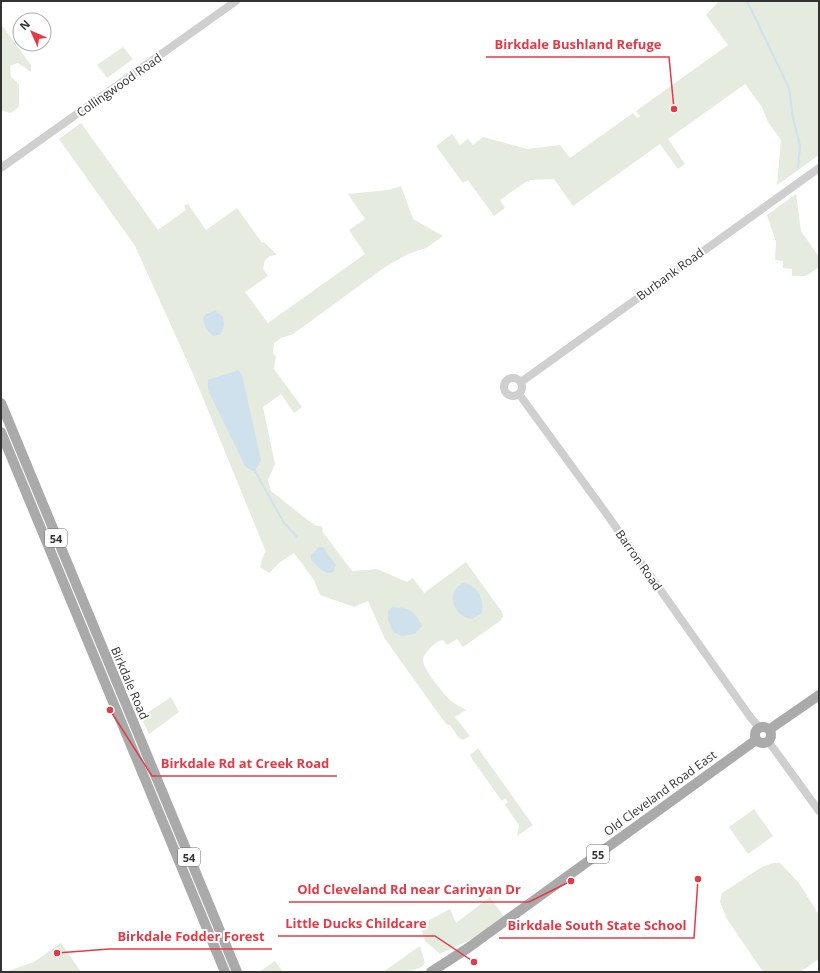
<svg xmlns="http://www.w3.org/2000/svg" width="820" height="973" font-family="'Open Sans',sans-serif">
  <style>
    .green { fill: #e5ebde }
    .water { fill: #cee1ed }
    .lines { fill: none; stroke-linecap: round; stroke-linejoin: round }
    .stream { stroke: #cee1ed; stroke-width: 2 }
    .minor { stroke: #cfcfcf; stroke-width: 8 }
    .major { stroke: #aaa; stroke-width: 10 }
    .labels { text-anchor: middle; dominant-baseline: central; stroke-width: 4; stroke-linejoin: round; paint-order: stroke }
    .shield { fill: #fff; stroke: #707070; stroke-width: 1 }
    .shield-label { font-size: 11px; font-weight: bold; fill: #323232 }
    .street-label { font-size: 12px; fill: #323232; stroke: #fff }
    .leader { fill: none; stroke: #e33a48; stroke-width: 1.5 }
    .callout-dot { fill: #e33a48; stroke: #fff; stroke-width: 1.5 }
    .callout-label { font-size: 13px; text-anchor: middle; font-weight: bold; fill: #e33a48; stroke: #fff; stroke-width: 4; stroke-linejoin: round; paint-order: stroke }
  </style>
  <rect width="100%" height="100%" fill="#fff"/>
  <!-- green -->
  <path class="green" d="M719,1H819V155L777,185L781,140L768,122L762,107L745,84L668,139L685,164L678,169L660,144L573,206L554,179L531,180L528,182L527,181L500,200L505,208L494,216L468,180L463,183L436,146L452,134L460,145L468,139L473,145L483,137L527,149L560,145L570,158L633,113L637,118L640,116L636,111L728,45L706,15Z
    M1,25L4,28L31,65V72L18,63L10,66L11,77L19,84V107L11,113L1,110Z
    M123,47L133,59L107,78L97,65Z
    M81,123L158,230L186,210L184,205L188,204L206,230L237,208L262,243L264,242L277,255L270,256L265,260L263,269L268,276L245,292L268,323L365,254L349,230L365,219L348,194L388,190L401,186L413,219L443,236L426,248L408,254L385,267L293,334L281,338L274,343L273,353L276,357L274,369L302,407L294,413L281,394L263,407L275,464L268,480L271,491L309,521L317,526H321L323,529L322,531L352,571L377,569L407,582L413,578L424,593L466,562L502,612L503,617L500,621L463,647L457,639L447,645L443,640C437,641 434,644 430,648C428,651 424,654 423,659C422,668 443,693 450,700C455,704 461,707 466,710L455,717L470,736L463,740L459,738L450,725L446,724L385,639L368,601L354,607L320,595L314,580L294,553L279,563L269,573L260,567C262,562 262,556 266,552L194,376L135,246L59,139Z
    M796,194L801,231L819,257V267L806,276H792V269L783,268V261L775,260L776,242L767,215Z
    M171,697L179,712L149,734L141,717Z
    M478,748L533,825L517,836L519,825L505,805L508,802L505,798L502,801L472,759L470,755Z
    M754,809L773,836L748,854L729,827Z
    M773,863H780L799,883L819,915V959L800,972H763L727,919L720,902L722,893L762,867Z
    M490,897L505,918L486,932L440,954L425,941L420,925L450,909L456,923Z
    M61,943L81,972H5L34,962Z
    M420,946L425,963C419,973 396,972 383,972Z
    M275,961L283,972H259Z"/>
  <!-- water -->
  <path class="water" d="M215,310L223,317L224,326L220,335L213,336L206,329L203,319L205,315Z
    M238,370L242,375L261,460L255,471H252L245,466L208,390V380Z
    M319,547H323L336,565L333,572L327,573L320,569L311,560V555Z
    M463,583C479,586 484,599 482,613L472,619C470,618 466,618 463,616C450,607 449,590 463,583Z
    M392,607C409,607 415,611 422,626L415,634L402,636L393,632L388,620V612Z"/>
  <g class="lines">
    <!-- stream -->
    <path class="stream" d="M747,1L789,88L793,118L800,146L798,167
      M255,471L284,523L297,537"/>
    <!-- minor -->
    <path class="minor" d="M1,168L236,1
      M504 387a9 9 0 1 1 18 0a9 9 0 1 1-18 0Z
      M521,382L819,168
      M519,394L603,509L751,718L759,727
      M768,742L774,749L819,811"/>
    <!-- major -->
    <path class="major" d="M1,403L237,972
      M1,432L225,972
      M755 735a8 8 0 1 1 16 0a8 8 0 1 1-16 0Z
      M770,729L819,695
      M431,972L468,948L756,740"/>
  </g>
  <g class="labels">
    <!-- shield labels -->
    <g class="shield">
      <rect x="45" y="529" width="22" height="18" rx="3"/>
      <rect x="587" y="845" width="22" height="18" rx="3"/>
      <rect x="178" y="848" width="22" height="18" rx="3"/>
    </g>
    <g class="shield-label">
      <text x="56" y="538">54</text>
      <text x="598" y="854">55</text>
      <text x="189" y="857">54</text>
    </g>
    <!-- street labels -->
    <g class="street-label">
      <text transform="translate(119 85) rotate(-35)">Collingwood Road</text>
      <text transform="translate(670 274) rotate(-36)">Burbank Road</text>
      <text transform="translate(639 560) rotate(55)">Barron Road</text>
      <text transform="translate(130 683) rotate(67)">Birkdale Road</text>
      <text transform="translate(660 793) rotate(-36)">Old Cleveland Road East</text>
    </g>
  </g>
  <!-- callouts -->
  <path class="leader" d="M674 109L669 57H486M110 710L152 776H337M571 881L529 902H289M474 962L435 936H278M698 879L694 938H499M57 953L109 949H272"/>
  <g class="callout-dot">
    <circle cx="674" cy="109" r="4"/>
    <circle cx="110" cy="710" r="4"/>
    <circle cx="571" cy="881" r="4"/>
    <circle cx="474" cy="962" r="4"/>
    <circle cx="698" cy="879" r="4"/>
    <circle cx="57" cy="953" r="4"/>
  </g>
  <g class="callout-label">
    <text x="578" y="49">Birkdale Bushland Refuge</text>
    <text x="245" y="768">Birkdale Rd at Creek Road</text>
    <text x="409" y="894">Old Cleveland Rd near Carinyan Dr</text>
    <text x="356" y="928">Little Ducks Childcare</text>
    <text x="597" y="930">Birkdale South State School</text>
    <text x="191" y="941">Birkdale Fodder Forest</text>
  </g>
  <!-- border -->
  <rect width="820" height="973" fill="none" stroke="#323232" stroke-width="4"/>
  <!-- north arrow -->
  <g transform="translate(32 32) rotate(315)"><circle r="19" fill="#ffffff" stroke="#adadad"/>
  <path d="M0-3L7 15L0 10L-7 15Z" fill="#e33a48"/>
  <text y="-6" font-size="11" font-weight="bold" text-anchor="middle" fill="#323232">N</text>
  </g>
</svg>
